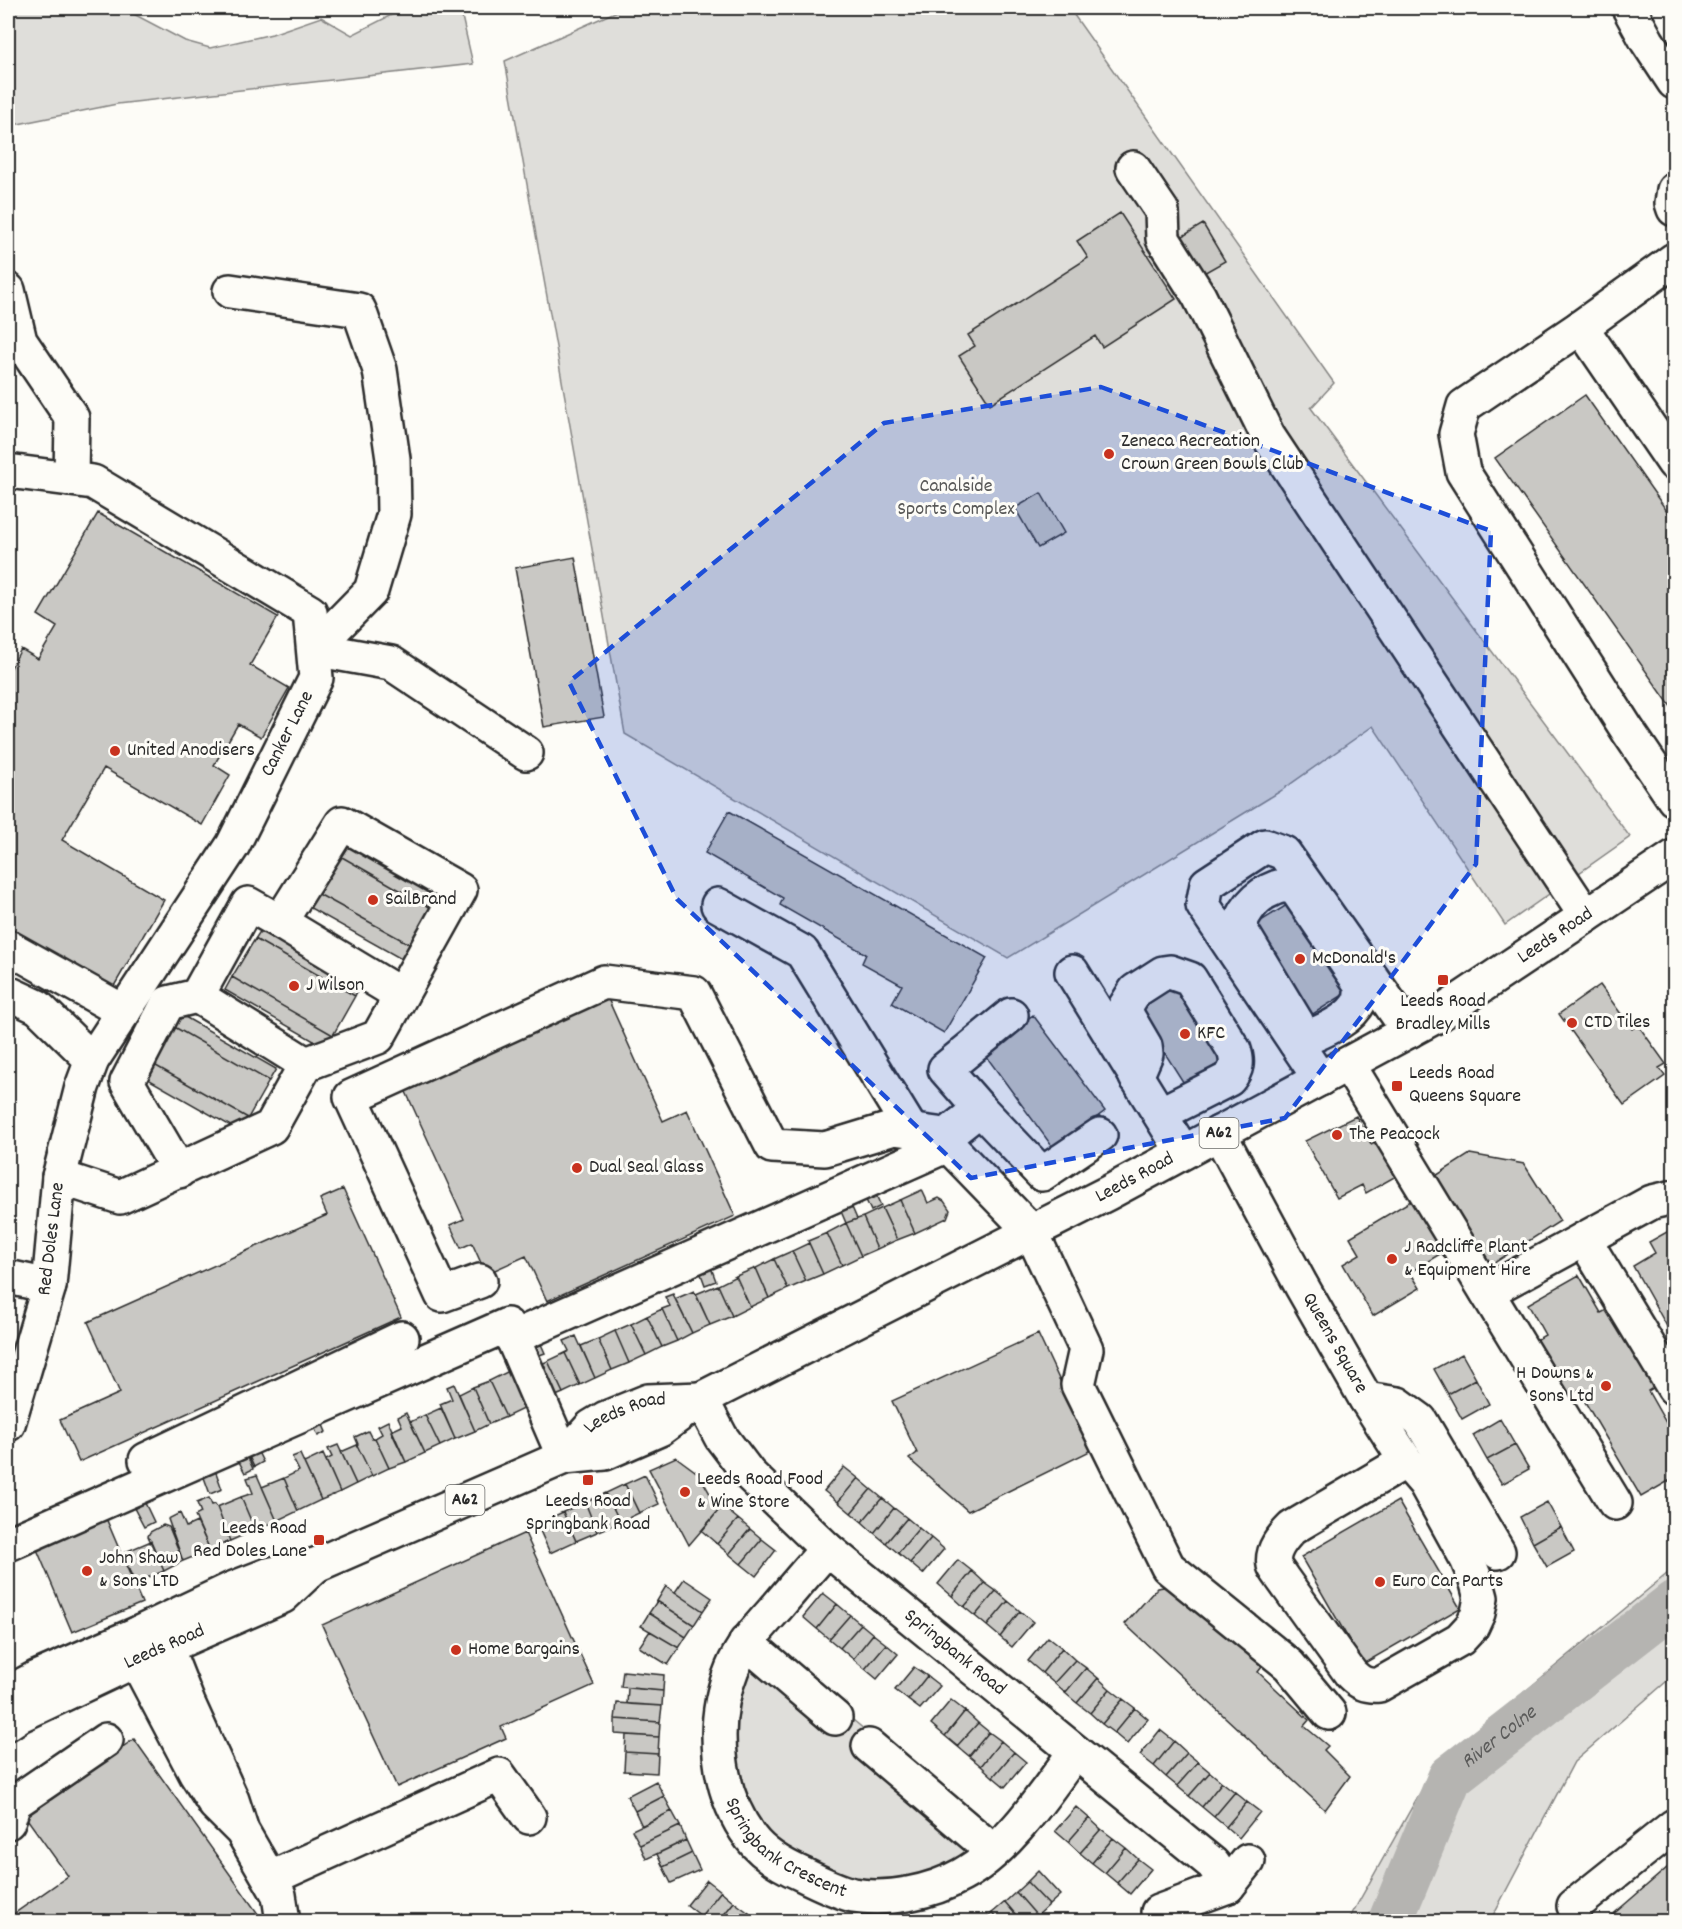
<svg xmlns="http://www.w3.org/2000/svg" width="1682" height="1929" font-family="Dekko,sans-serif">
  <style>
    .green { fill: #dfdeda; stroke: #858482; stroke-width: 1.5 }
    .lines { fill: none; stroke-linecap: round; stroke-linejoin: round }
    .river { stroke: #b5b4b1; stroke-width: 45 }
    .building { fill: #c9c8c4; stroke: #2b2b2b; stroke-width: 1.5 }
    .minor-casing { stroke: #2b2b2b; stroke-width: 38 }
    .major-casing { stroke: #2b2b2b; stroke-width: 38 }
    .minor { stroke: #fdfcf7; stroke-width: 33 }
    .major { stroke: #fdfcf7; stroke-width: 33 }
    .marked { fill: #1d4ed8; fill-opacity: 0.2; stroke: #1d4ed8; stroke-width: 4.5; stroke-dasharray: 12 8; stroke-linejoin: round }
    .poi-dot { fill: #c8321e; stroke: #fdfcf7; stroke-width: 2 }
    .labels { text-anchor: middle; dominant-baseline: central; stroke-width: 6; stroke-linejoin: round; paint-order: stroke }
    .shield { fill: #fdfcf7; stroke: #6a6a68; stroke-width: 1.5 }
    .shield-label { font-size: 18px; font-weight: bold; fill: #2b2b2b }
    .poi-label { font-size: 20px; fill: #2b2b2b; stroke: #fdfcf7; text-anchor: start }
    .park-label { font-size: 20px; fill: #585857; stroke: #fdfcf7 }
    .street-label { font-size: 20px; fill: #2b2b2b; stroke: #fdfcf7 }
    .water-label { font-size: 21px; font-style: italic; fill: #5b5b5a; stroke: #fdfcf7 }
  </style>
  <rect width="100%" height="100%" fill="#fdfcf7"/>
  <filter id="ink" filterUnits="userSpaceOnUse"><feTurbulence type="fractalNoise" baseFrequency=".0167" numOctaves="2"/><feDisplacementMap in="SourceGraphic" scale="12" xChannelSelector="R" yChannelSelector="G"/><feConvolveMatrix kernelMatrix="1 2 1 2 8 2 1 2 1" color-interpolation-filters="sRGB"/></filter>
  <g filter="url(#ink)">
    <!-- green -->
    <path class="green" d="M8,8H80L130,12L185,41L210,48L272,34L321,17L352,35L405,8H460L473,64L117,104L8,126Z
      M624,8H1069L1334,383L1311,408L1630,837L1505,925L1373,726L1279,792L1008,958L625,734L505,61Z
      M1674,1568V1675L1574,1762L1490,1921H1348L1435,1766Z
      M746,1649L847,1715L871,1735L982,1851L962,1867L852,1889L755,1834L725,1751Z"/>
    <g class="lines">
      <!-- river -->
      <path class="river" id="s1" d="M1390,1922L1450,1777L1674,1603"/>
    </g>
    <!-- building -->
    <path class="building" d="M1120,213L1176,299L1102,347L1095,336L990,404L959,356L975,346L968,335L1088,258L1077,241Z
      M1203,224L1225,261L1195,278L1173,242Z
      M1585,395L1674,521V711L1495,458Z
      M1041,493L1064,533L1038,548L1015,508Z
      M98,513L278,617L250,665L289,688L261,737L238,724L214,765L230,775L202,825L104,768L62,840L164,900L110,993L8,934V673L21,649L38,659L57,627L38,615Z
      M575,557L604,717L544,727L515,568Z
      M729,811L987,958L944,1033L892,1003L902,985L862,963L866,954L780,905L783,898L705,853Z
      M343,842L440,896L433,909L335,853Z
      M335,853L433,909L413,946L313,891Z
      M313,891L413,946L405,961L305,905Z
      M1295,900L1351,990L1305,1019L1248,929Z
      M263,927L361,983L355,996L255,939Z
      M255,939L355,996L333,1035L232,977Z
      M232,977L333,1035L326,1048L225,990Z
      M1181,980L1230,1056L1185,1085L1135,1006Z
      M1600,985L1632,1029L1638,1025L1666,1064L1659,1068L1665,1076L1624,1105L1559,1014Z
      M604,990L663,1121L687,1110L735,1216L547,1301L526,1256L486,1274L472,1243L461,1248L450,1225L464,1219L401,1081Z
      M178,1013L276,1069L269,1081L171,1025Z
      M1033,1015L1105,1111L1054,1149L983,1052Z
      M171,1025L269,1081L248,1118L149,1062Z
      M149,1062L248,1118L241,1132L141,1075Z
      M1356,1116L1371,1144L1379,1140L1398,1175L1366,1193L1362,1185L1337,1198L1305,1141Z
      M1470,1154L1524,1164L1560,1221L1491,1265L1434,1177Z
      M872,1186L881,1206L871,1211L862,1191Z
      M343,1189L401,1317L79,1462L60,1420L120,1393L88,1322L327,1215L320,1199Z
      M922,1190L928,1203L939,1198L944,1201L950,1210L947,1218L915,1233L900,1200Z
      M1414,1199L1445,1251L1410,1272L1420,1288L1373,1316L1343,1264L1360,1254L1350,1237Z
      M900,1200L915,1233L897,1240L882,1208Z
      M851,1205L857,1219L846,1223L840,1209Z
      M882,1208L897,1240L877,1249L863,1217Z
      M863,1217L877,1249L861,1256L846,1223Z
      M846,1223L861,1256L842,1265L827,1233Z
      M1674,1228V1339L1633,1266L1655,1253L1649,1242Z
      M827,1233L842,1265L823,1274L808,1241Z
      M809,1243L823,1274L806,1281L792,1251Z
      M792,1251L806,1281L788,1289L774,1259Z
      M774,1259L788,1289L769,1298L756,1268Z
      M709,1262L716,1281L705,1285L698,1266Z
      M756,1268L769,1298L750,1307L736,1276Z
      M1579,1275L1601,1313L1616,1305L1661,1383L1648,1391L1674,1437V1478L1641,1497L1578,1390L1563,1398L1531,1343L1545,1335L1528,1304Z
      M736,1276L750,1307L732,1316L718,1285Z
      M718,1285L732,1316L710,1325L696,1294Z
      M694,1291L710,1325L692,1333L675,1299Z
      M673,1294L692,1333L677,1341L662,1309L670,1306L665,1297Z
      M662,1309L677,1341L662,1347L647,1316Z
      M647,1316L662,1347L646,1355L631,1324Z
      M631,1324L646,1355L629,1363L615,1331Z
      M615,1331L629,1363L612,1370L598,1339Z
      M1038,1334L1092,1450L968,1511L909,1459L917,1453L892,1401Z
      M537,1335L545,1353L534,1357L527,1341Z
      M576,1336L595,1378L580,1385L565,1353L569,1351L564,1341Z
      M598,1339L612,1370L595,1378L581,1346Z
      M565,1353L580,1385L563,1393L548,1361Z
      M1462,1354L1476,1379L1448,1394L1434,1369Z
      M548,1361L563,1393L546,1400L532,1368Z
      M509,1371L525,1408L506,1417L489,1381Z
      M1476,1379L1489,1404L1462,1419L1448,1394Z
      M489,1381L506,1417L489,1424L473,1387Z
      M454,1384L475,1431L455,1439L440,1404L452,1399L447,1387Z
      M473,1387L489,1424L475,1431L459,1394Z
      M441,1408L455,1439L440,1446L425,1415Z
      M406,1413L425,1453L406,1462L391,1431L402,1426L398,1417Z
      M425,1415L440,1446L425,1453L410,1422Z
      M320,1418L326,1432L318,1436L312,1422Z
      M1500,1419L1515,1445L1487,1460L1473,1435Z
      M388,1421L406,1462L389,1468L375,1438L382,1434L378,1426Z
      M368,1431L372,1439L375,1438L389,1468L372,1476L357,1445L358,1444L355,1437Z
      M338,1445L356,1484L340,1492L326,1460L332,1457L328,1449Z
      M357,1445L372,1476L356,1484L341,1452Z
      M1515,1445L1529,1469L1502,1484L1487,1460Z
      M255,1446L263,1462L254,1467L246,1450Z
      M245,1451L253,1469L245,1473L236,1456Z
      M300,1454L321,1500L298,1511L284,1478L299,1471L292,1457Z
      M323,1454L340,1492L321,1500L304,1463Z
      M676,1457L699,1474L719,1510L689,1545L649,1469Z
      M214,1467L222,1489L210,1494L202,1472Z
      M844,1467L858,1478L838,1502L824,1491Z
      M257,1475L277,1521L255,1530L241,1497L253,1493L247,1478Z
      M645,1475L659,1504L639,1513L625,1484Z
      M284,1478L298,1511L277,1521L262,1487Z
      M858,1478L871,1489L851,1513L838,1502Z
      M625,1484L639,1513L620,1522L606,1493Z
      M871,1489L882,1498L862,1522L851,1513Z
      M606,1493L620,1522L597,1532L585,1502Z
      M241,1497L255,1530L230,1541L217,1507Z
      M209,1498L212,1505L215,1504L217,1507L230,1541L210,1550L195,1516L201,1513L197,1503Z
      M882,1498L894,1508L874,1533L862,1522Z
      M1398,1501L1460,1608L1363,1664L1301,1557Z
      M585,1502L597,1532L576,1541L563,1512Z
      M1547,1502L1561,1527L1533,1543L1520,1517Z
      M145,1503L154,1522L144,1527L134,1508Z
      M722,1506L738,1519L717,1544L702,1531Z
      M894,1508L907,1518L886,1543L874,1533Z
      M103,1511L142,1603L72,1632L33,1540Z
      M563,1512L576,1541L550,1553L537,1524Z
      M180,1513L186,1527L197,1522L210,1550L183,1561L168,1519Z
      M907,1518L919,1528L898,1553L886,1543Z
      M738,1519L750,1529L729,1554L717,1544Z
      M163,1525L169,1527L183,1561L164,1571L148,1536L150,1532Z
      M1561,1527L1574,1552L1547,1567L1533,1543Z
      M919,1528L931,1538L910,1563L898,1553Z
      M750,1529L762,1539L741,1564L729,1554Z
      M525,1533L594,1685L501,1727L506,1738L397,1787L322,1625Z
      M931,1538L944,1549L923,1574L910,1563Z
      M762,1539L776,1550L756,1576L741,1564Z
      M151,1541L164,1571L135,1583L127,1565L131,1563L125,1552Z
      M958,1560L972,1571L952,1596L938,1584Z
      M972,1571L985,1583L964,1607L952,1596Z
      M684,1579L712,1598L703,1611L675,1592Z
      M985,1583L996,1591L975,1616L964,1607Z
      M666,1586L703,1611L694,1625L657,1601Z
      M1171,1586L1265,1663L1258,1672L1309,1720L1304,1726L1328,1746L1324,1750L1350,1776L1325,1810L1125,1624L1157,1588Z
      M996,1591L1008,1601L987,1626L975,1616Z
      M823,1593L837,1604L817,1629L803,1617Z
      M657,1601L694,1625L686,1637L649,1613Z
      M1008,1601L1020,1611L1000,1637L987,1626Z
      M837,1604L850,1615L829,1639L817,1629Z
      M1020,1611L1033,1622L1012,1647L1000,1637Z
      M649,1613L686,1637L679,1648L641,1626Z
      M850,1615L861,1624L840,1648L829,1639Z
      M861,1624L873,1634L853,1659L840,1648Z
      M650,1631L679,1648L668,1665L639,1647Z
      M873,1634L886,1644L865,1669L853,1659Z
      M1048,1637L1062,1648L1042,1673L1028,1661Z
      M886,1644L898,1654L877,1679L865,1669Z
      M1062,1648L1075,1660L1054,1683L1042,1673Z
      M1075,1660L1086,1668L1065,1693L1054,1683Z
      M914,1667L927,1676L908,1700L895,1690Z
      M1086,1668L1098,1678L1077,1703L1065,1693Z
      M623,1671L664,1675L663,1691L621,1687Z
      M927,1676L940,1686L920,1709L908,1700Z
      M1098,1678L1110,1689L1090,1713L1077,1703Z
      M628,1688L663,1691L662,1706L627,1704Z
      M1110,1689L1123,1699L1102,1724L1090,1713Z
      M1123,1699L1135,1708L1114,1733L1102,1724Z
      M951,1700L965,1711L945,1736L931,1724Z
      M1674,1700V1716L1667,1707Z
      M617,1703L662,1706L660,1722L615,1719Z
      M1135,1708L1148,1719L1127,1744L1114,1733Z
      M965,1711L978,1723L957,1746L945,1736Z
      M615,1719L660,1722L659,1737L615,1734Z
      M978,1723L989,1732L969,1756L957,1746Z
      M1160,1730L1174,1741L1154,1766L1140,1755Z
      M989,1732L1001,1741L981,1766L969,1756Z
      M626,1735L659,1737L658,1754L625,1752Z
      M134,1739L261,1918L256,1922H8V1918L68,1876L25,1816Z
      M1001,1741L1014,1752L993,1777L981,1766Z
      M1174,1741L1187,1753L1166,1777L1154,1766Z
      M625,1752L658,1754L657,1773L624,1771Z
      M1014,1752L1026,1762L1005,1787L993,1777Z
      M1187,1753L1198,1762L1177,1786L1166,1777Z
      M1198,1762L1210,1772L1189,1796L1177,1786Z
      M1210,1772L1222,1782L1202,1807L1189,1796Z
      M656,1781L664,1796L635,1811L627,1796Z
      M1222,1782L1235,1792L1214,1817L1202,1807Z
      M1235,1792L1247,1802L1226,1827L1214,1817Z
      M664,1796L672,1811L642,1826L635,1811Z
      M1247,1802L1260,1812L1239,1838L1226,1827Z
      M1076,1807L1089,1818L1068,1842L1055,1831Z
      M672,1811L680,1826L640,1845L632,1830Z
      M1089,1818L1101,1829L1080,1853L1068,1842Z
      M680,1826L686,1840L646,1859L640,1845Z
      M1101,1829L1113,1838L1092,1863L1080,1853Z
      M1113,1838L1126,1848L1105,1873L1092,1863Z
      M686,1840L692,1853L663,1867L657,1854Z
      M1126,1848L1138,1859L1117,1883L1105,1873Z
      M692,1853L700,1870L671,1883L663,1867Z
      M1138,1859L1151,1869L1130,1894L1117,1883Z
      M1674,1862V1922H1614L1610,1917Z
      M1038,1871L1060,1895L1049,1905L1027,1882Z
      M707,1880L721,1891L701,1916L687,1905Z
      M1027,1882L1049,1905L1037,1916L1016,1892Z
      M721,1891L734,1902L718,1922H708L701,1916Z
      M1016,1892L1037,1916L1032,1922H1022L1005,1902Z
      M734,1902L749,1913L741,1922H718Z
      M1005,1902L1022,1922H999L992,1913Z
      M749,1913L759,1922H741Z
      M992,1913L999,1922H983Z"/>
    <g class="lines">
      <!-- minor casing -->
      <g class="minor-casing">
        <g id="minor">
          <path d="M1629,8L1647,41L1674,82"/>
          <path d="M1133,168L1162,211L1163,239L1199,296L1268,436L1586,916"/>
          <path d="M1674,190L1672,203L1674,209"/>
          <path d="M8,290L20,341L72,418L71,479"/>
          <path d="M230,291L359,310L380,370L393,459L394,514L371,591L314,649"/>
          <path d="M1581,327L1674,260"/>
          <path d="M1674,463L1581,327L1464,406L1456,434L1463,472L1628,731L1674,799"/>
          <path d="M8,471L93,482L310,612L316,678L233,845L92,1060L82,1087L59,1177L49,1286L8,1424"/>
          <path d="M314,649L391,663L526,753"/>
          <path d="M1285,885L1296,889L1362,986C1361,990 1361,996 1360,1000C1350,1023 1316,1033 1296,1043L1297,1023L1239,927C1246,905 1262,890 1285,885Z"/>
          <path d="M718,905L802,952L911,1130"/>
          <path d="M280,922L401,995"/>
          <path d="M8,947L124,1012"/>
          <path d="M1072,972L1183,1152"/>
          <path d="M8,993L38,1007L92,1060"/>
          <path d="M197,996L306,1064"/>
          <path d="M1348,1064L1615,1503"/>
          <path d="M1136,1077L1146,1054L1145,1046L1128,1017L1125,1007L1135,991L1163,973L1170,972L1190,979L1234,1050C1238,1062 1237,1069 1229,1079L1160,1114"/>
          <path d="M1320,1079L1203,905L1207,884L1265,846L1284,853L1409,1031"/>
          <path d="M980,1109L945,1069L1011,1015"/>
          <path id="s2" d="M1219,1133L1301,1285L1366,1399L1398,1404L1420,1420L1498,1552"/>
          <path d="M942,1139L980,1109L1042,1174L1100,1135"/>
          <path d="M59,1177L120,1197L271,1127L306,1064L378,1037L460,890L342,823L280,922L248,904L197,996L168,1003L127,1082L179,1171"/>
          <path d="M1584,1239L1674,1388"/>
          <path d="M8,1277L49,1286"/>
          <path d="M480,1281L442,1295L351,1097L604,982L694,993L772,1146L825,1149L894,1128L937,1134L942,1139L1031,1231L1086,1349L1078,1385L1168,1567L1289,1665L1329,1713"/>
          <path d="M1487,1292L1652,1202L1674,1197"/>
          <path d="M512,1338L948,1145"/>
          <path id="s3" d="M701,1399L721,1437L749,1474L827,1549L1213,1864L1228,1886"/>
          <path d="M1366,1399L1406,1461L1425,1483L1467,1559L1477,1583L1481,1598L1478,1613L1472,1626L1460,1639L1379,1685C1366,1686 1360,1683 1351,1674L1282,1578C1280,1574 1275,1569 1274,1565C1271,1550 1283,1537 1292,1528L1406,1461"/>
          <path d="M146,1460L402,1338"/>
          <path d="M8,1544L507,1325L564,1457"/>
          <path id="s4" d="M827,1549C810,1568 793,1588 777,1607C759,1627 742,1645 732,1669C710,1723 716,1791 751,1838C763,1854 784,1866 802,1874C818,1882 836,1891 853,1895C888,1901 932,1892 962,1875C1008,1850 1045,1793 1075,1752"/>
          <path d="M746,1642L835,1718"/>
          <path d="M869,1746L993,1851"/>
          <path d="M8,1822L14,1803L106,1740"/>
          <path d="M242,1831L215,1804L196,1774L136,1660L139,1633L166,1647L188,1703L232,1800L242,1831L279,1895L283,1922"/>
          <path d="M271,1878L499,1775L529,1817"/>
          <path d="M1574,1906L1674,1826"/>
          <path d="M1158,1912L1228,1886L1248,1861"/>
        </g>
      </g>
      <!-- major casing -->
      <g class="major-casing">
        <g id="major">
          <path id="s5" d="M564,1457L591,1427L606,1418L648,1401L701,1399"/>
          <path id="s6" d="M8,1693L36,1678L139,1633L232,1589L268,1575L316,1565L564,1457L605,1453L660,1429L701,1399L1108,1193L1438,1015L1674,857"/>
          <path id="s7" d="M8,1723L20,1715L136,1660L283,1596L316,1565"/>
        </g>
      </g>
      <!-- minor -->
      <use href="#minor" class="minor"/>
      <!-- major -->
      <use href="#major" class="major"/>
    </g>
  </g>
  <!-- marked area -->
  <path class="marked" d="M1101,387L1491,531L1476,864L1285,1118L971,1178L677,899L569,682L884,423Z"/>
  <!-- markers -->
  <g class="poi-dot">
    <circle cx="1109" cy="454" r="6"/>
    <circle cx="115" cy="751" r="6"/>
    <circle cx="373" cy="900" r="6"/>
    <circle cx="1300" cy="959" r="6"/>
    <rect x="1437" y="974" width="12" height="12" rx="3"/>
    <circle cx="294" cy="986" r="6"/>
    <circle cx="1572" cy="1023" r="6"/>
    <circle cx="1185" cy="1034" r="6"/>
    <rect x="1391" y="1080" width="12" height="12" rx="3"/>
    <circle cx="1337" cy="1135" r="6"/>
    <circle cx="577" cy="1168" r="6"/>
    <circle cx="1392" cy="1259" r="6"/>
    <circle cx="1606" cy="1386" r="6"/>
    <rect x="582" y="1474" width="12" height="12" rx="3"/>
    <circle cx="685" cy="1492" r="6"/>
    <rect x="313" y="1534" width="12" height="12" rx="3"/>
    <circle cx="87" cy="1571" r="6"/>
    <circle cx="1380" cy="1582" r="6"/>
    <circle cx="456" cy="1650" r="6"/>
  </g>
  <g class="labels">
    <!-- shield labels -->
    <g class="shield">
      <rect x="1199.5" y="1118" width="39" height="30" rx="4.5"/>
      <rect x="445.5" y="1485" width="39" height="30" rx="4.5"/>
    </g>
    <g class="shield-label">
      <text x="1219" y="1133">A62</text>
      <text x="465" y="1500">A62</text>
    </g>
    <!-- poi labels -->
    <g class="poi-label">
      <text x="1121" y="442">Zeneca Recreation<tspan x="1121" dy="23">Crown Green Bowls Club</tspan></text>
      <text x="127" y="751">United Anodisers</text>
      <text x="385" y="900">SailBrand</text>
      <text x="1312" y="959">McDonald's</text>
      <text x="306" y="986">J Wilson</text>
      <text x="1443" y="1002" text-anchor="middle">Leeds Road<tspan x="1443" dy="23">Bradley Mills</tspan></text>
      <text x="1584" y="1023">CTD Tiles</text>
      <text x="1197" y="1034">KFC</text>
      <text x="1409" y="1074">Leeds Road<tspan x="1409" dy="23">Queens Square</tspan></text>
      <text x="1349" y="1135">The Peacock</text>
      <text x="589" y="1168">Dual Seal Glass</text>
      <text x="1404" y="1248">J Radcliffe Plant<tspan x="1404" dy="23">&amp; Equipment Hire</tspan></text>
      <text x="1594" y="1374" text-anchor="end">H Downs &amp;<tspan x="1594" dy="23">Sons Ltd</tspan></text>
      <text x="697" y="1480">Leeds Road Food<tspan x="697" dy="23">&amp; Wine Store</tspan></text>
      <text x="588" y="1502" text-anchor="middle">Leeds Road<tspan x="588" dy="23">Springbank Road</tspan></text>
      <text x="307" y="1529" text-anchor="end">Leeds Road<tspan x="307" dy="23">Red Doles Lane</tspan></text>
      <text x="99" y="1559">John Shaw<tspan x="99" dy="23">&amp; Sons LTD</tspan></text>
      <text x="1392" y="1582">Euro Car Parts</text>
      <text x="468" y="1650">Home Bargains</text>
    </g>
    <!-- park labels -->
    <g class="park-label">
      <text x="956" y="487">Canalside<tspan x="956" dy="23">Sports Complex</tspan></text>
    </g>
    <!-- street labels -->
    <g class="street-label">
      <text transform="translate(288 734) rotate(-63)">Canker Lane</text>
      <text stroke="none"><textPath href="#s6" startOffset="1730">Leeds Road</textPath></text>
      <text stroke="none"><textPath href="#s6" startOffset="1244">Leeds Road</textPath></text>
      <text transform="translate(52 1239) rotate(-83)">Red Doles Lane</text>
      <text stroke="none"><textPath href="#s2" startOffset="240">Queens Square</textPath></text>
      <text stroke="none"><textPath href="#s5" startOffset="78">Leeds Road</textPath></text>
      <text stroke="none"><textPath href="#s7" startOffset="174">Leeds Road</textPath></text>
      <text stroke="none"><textPath href="#s3" startOffset="362">Springbank Road</textPath></text>
      <text stroke="none"><textPath href="#s4" startOffset="364">Springbank Crescent</textPath></text>
    </g>
    <!-- water labels -->
    <g class="water-label">
      <text stroke="none"><textPath href="#s1" startOffset="220">River Colne</textPath></text>
    </g>
  </g>
  <!-- margin -->
  <rect width="1682" height="1929" fill="none" stroke="#fdfcf7" stroke-width="30"/>
  <rect x="15" y="15" width="1652" height="1899" fill="none" stroke="#2b2b2b" stroke-width="2" filter="url(#ink)"/>
</svg>
